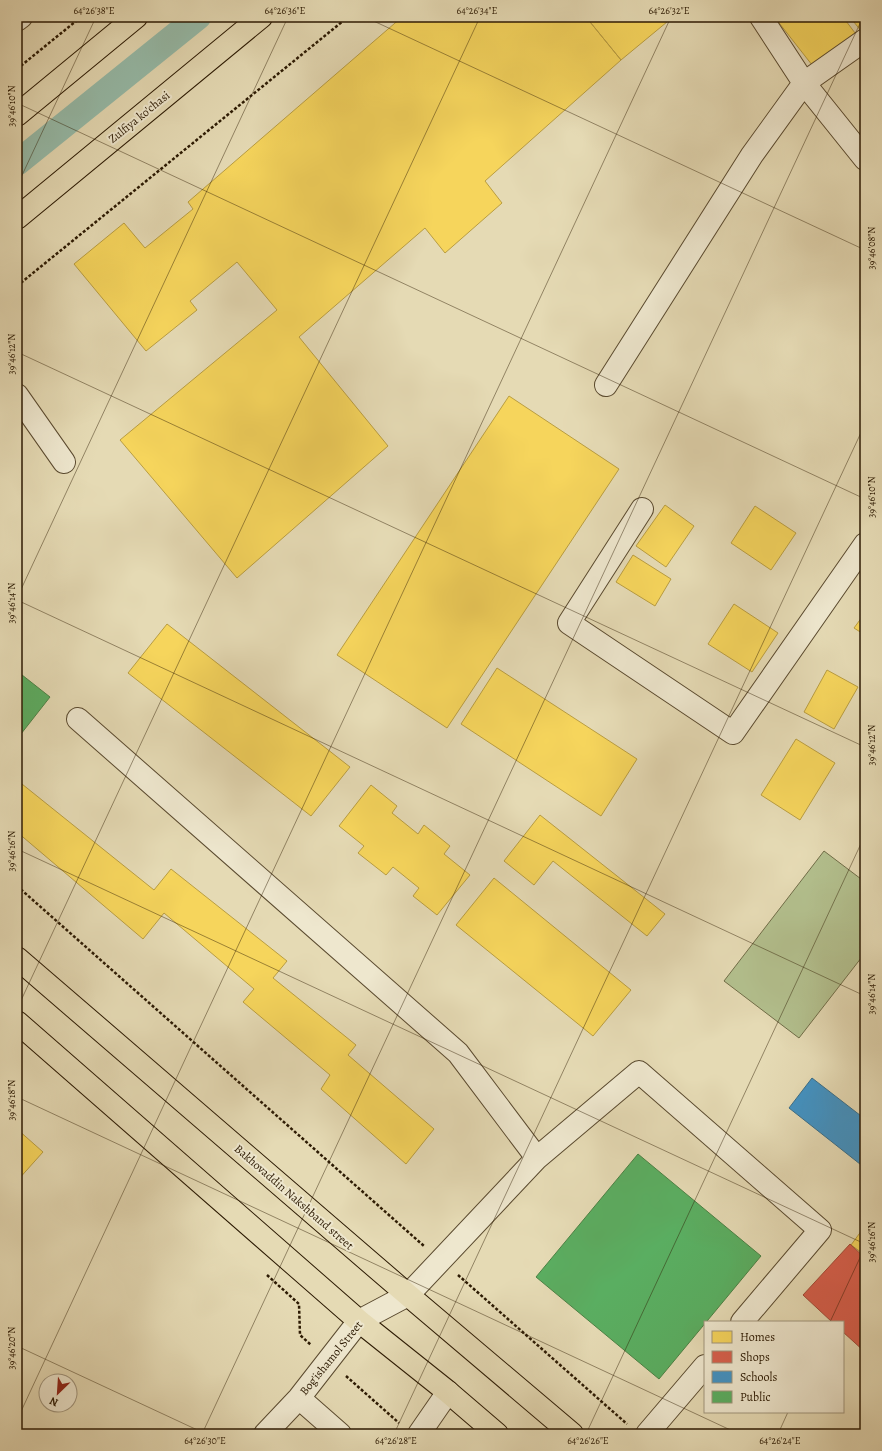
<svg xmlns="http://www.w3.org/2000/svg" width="882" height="1451" font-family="Alegreya,serif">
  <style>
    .green { fill: #b3c08e; stroke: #706d48 }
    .homes { fill: #f6d55c; stroke: #b99d41 }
    .shops { fill: #d6604d; stroke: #a34b37 }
    .schools { fill: #4393c3; stroke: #3c6f89 }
    .public { fill: #5aae61; stroke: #4c8245 }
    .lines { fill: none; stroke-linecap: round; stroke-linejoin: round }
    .canal { stroke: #96bba9; stroke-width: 26 }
    .minor-casing { stroke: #5a4a2f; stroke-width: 24 }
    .major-casing { stroke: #2c1a03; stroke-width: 24 }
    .path { stroke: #2c1a03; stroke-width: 2.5; stroke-dasharray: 3 2; stroke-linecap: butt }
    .minor { stroke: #eee7ce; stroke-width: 22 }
    .major { stroke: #e5dab4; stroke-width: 22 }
    .ticks { fill: none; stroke: #2c1a03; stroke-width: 1; stroke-opacity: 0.45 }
    .labels { text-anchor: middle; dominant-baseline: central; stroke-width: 4; stroke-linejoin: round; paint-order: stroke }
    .street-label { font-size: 12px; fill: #2c1a03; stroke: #eee7ce }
    .neatline { fill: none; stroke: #2c1a03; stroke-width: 1.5 }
    .ticks-label { font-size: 10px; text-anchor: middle; fill: #2c1a03 }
  </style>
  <rect width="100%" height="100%" fill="#e5dab4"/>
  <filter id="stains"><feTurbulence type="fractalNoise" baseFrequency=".005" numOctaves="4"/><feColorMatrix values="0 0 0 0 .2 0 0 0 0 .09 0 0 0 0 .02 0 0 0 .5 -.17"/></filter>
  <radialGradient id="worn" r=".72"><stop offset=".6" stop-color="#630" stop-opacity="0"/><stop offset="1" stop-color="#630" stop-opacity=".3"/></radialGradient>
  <!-- green -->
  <path class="green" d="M824,851L865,882V953L799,1038L724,981Z"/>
  <!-- homes -->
  <path class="homes" d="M402,17H586L621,60L485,181L502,203L445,253L425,228L299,337L388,446L237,578L120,440L277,310L237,262L190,301L197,310L146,351L74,264L124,223L145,248L193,209L188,202Z
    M586,17H673L621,60Z
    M778,17H843L858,37L816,70L776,19Z
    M850,17H865V28L861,31Z
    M509,396L619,469L447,728L337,655Z
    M665,505L694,526L666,567L636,546Z
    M755,506L796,533L771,570L731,543Z
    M633,555L671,579L655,606L616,582Z
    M734,604L778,633L752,672L708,644Z
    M865,613V635L854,628Z
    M167,624L350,767L311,816L128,673Z
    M497,668L637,759L601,816L461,724Z
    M827,670L858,687L834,729L804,712Z
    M796,739L835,763L800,820L761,795Z
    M17,780L154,890L171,869L287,961L273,978L356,1045L348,1055L434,1129L406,1164L321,1089L330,1075L243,1002L254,989L164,913L143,939L17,832Z
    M371,785L397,806L392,813L418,834L424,825L450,846L444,854L470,875L437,915L413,896L419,888L393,867L386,875L358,853L364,846L339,826Z
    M540,815L665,914L647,936L553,861L534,885L504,861Z
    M494,878L631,990L593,1036L456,925Z
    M17,1129L43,1152L17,1181Z
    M865,1226V1255L851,1245Z"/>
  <!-- shops -->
  <path class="shops" d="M850,1244L865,1258V1352L843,1332V1322H832L803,1295Z"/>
  <!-- schools -->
  <path class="schools" d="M812,1078L865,1119V1168L789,1108Z"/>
  <!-- public -->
  <path class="public" d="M17,671L50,697L17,739Z
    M638,1154L761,1256L659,1379L536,1277Z"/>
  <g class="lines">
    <!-- canal -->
    <path class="canal" d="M17,163L198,17"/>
    <!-- minor casing -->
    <g class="minor-casing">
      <path id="minor" d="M761,17L804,83L865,159
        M17,20L21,17
        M606,385L752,155L804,83L865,40
        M17,395L64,462
        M642,509L569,623L733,733L865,544
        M78,719L458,1053L537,1158
        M299,1398L340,1434
        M265,1434L299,1398L359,1321L408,1295L537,1158L639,1072L820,1230L742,1322
        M419,1434L448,1392
        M647,1434L705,1366"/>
    </g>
    <!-- major casing -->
    <g class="major-casing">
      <path id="major" d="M17,115L136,17
        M17,218L261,17
        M17,958L408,1295L572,1434
        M17,1022L359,1321L448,1392L497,1434"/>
    </g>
    <!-- path -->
    <path class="path" d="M17,69L81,17
      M17,286L348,17
      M17,886L424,1246
      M267,1275L299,1304L300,1335L311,1345
      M458,1275L627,1424
      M346,1376L399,1423"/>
    <!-- minor -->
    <use href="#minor" class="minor"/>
    <!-- major -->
    <use href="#major" class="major"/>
  </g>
  <!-- ticks -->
  <path class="ticks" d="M365,17L865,250M17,103L865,499M17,186L96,17M17,352L865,747M17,598L288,17M17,600L865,996M17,849L865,1244M17,1009L480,17M17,1097L739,1434M830,1322L865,1247M17,1346L206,1434M17,1420L671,17M202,1434L863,17M394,1434L865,424M586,1434L865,835M778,1434L788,1412"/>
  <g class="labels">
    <!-- street labels -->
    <g class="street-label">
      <text transform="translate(139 117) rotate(-39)">Zulfiya ko'chasi</text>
      <text transform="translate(294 1197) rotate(41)">Bakhovaddin Nakshband street</text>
      <text transform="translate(331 1358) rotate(-51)">Bog'ishamol Street</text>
    </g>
  </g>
  <!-- margin -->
  <rect width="882" height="1451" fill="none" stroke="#e5dab4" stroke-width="44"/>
  <!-- legend -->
  <rect x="704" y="1321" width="140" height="92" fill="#eee7ce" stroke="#a0957d"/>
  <rect x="712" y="1331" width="20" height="12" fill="#f6d55c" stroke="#a0957d"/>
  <text x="740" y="1341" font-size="12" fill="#2c1a03">Homes</text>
  <rect x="712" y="1351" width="20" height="12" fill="#d6604d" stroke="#a0957d"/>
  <text x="740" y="1361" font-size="12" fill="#2c1a03">Shops</text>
  <rect x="712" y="1371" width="20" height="12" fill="#4393c3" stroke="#a0957d"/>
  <text x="740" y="1381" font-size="12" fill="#2c1a03">Schools</text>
  <rect x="712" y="1391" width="20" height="12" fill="#5aae61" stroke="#a0957d"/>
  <text x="740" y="1401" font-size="12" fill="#2c1a03">Public</text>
  <!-- north arrow -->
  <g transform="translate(58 1393) rotate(205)"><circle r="19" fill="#eee7ce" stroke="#a0957d"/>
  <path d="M0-3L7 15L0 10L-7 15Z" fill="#8f2418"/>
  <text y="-6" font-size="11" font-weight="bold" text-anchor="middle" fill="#2c1a03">N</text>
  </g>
  <rect x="22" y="22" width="838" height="1407" class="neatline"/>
  <g class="ticks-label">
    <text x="94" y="14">64°26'38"E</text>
    <text x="285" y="14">64°26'36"E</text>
    <text x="477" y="14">64°26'34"E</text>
    <text x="669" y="14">64°26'32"E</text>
    <text transform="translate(11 106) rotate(-90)" y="4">39°46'10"N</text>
    <text transform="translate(871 248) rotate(-90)" y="4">39°46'08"N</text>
    <text transform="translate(11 354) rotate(-90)" y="4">39°46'12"N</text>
    <text transform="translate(871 497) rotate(-90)" y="4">39°46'10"N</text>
    <text transform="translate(11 603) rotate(-90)" y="4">39°46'14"N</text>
    <text transform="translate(871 745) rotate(-90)" y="4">39°46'12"N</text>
    <text transform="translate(11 851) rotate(-90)" y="4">39°46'16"N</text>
    <text transform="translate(871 994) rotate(-90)" y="4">39°46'14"N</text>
    <text transform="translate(11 1100) rotate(-90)" y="4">39°46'18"N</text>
    <text transform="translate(871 1242) rotate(-90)" y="4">39°46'16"N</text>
    <text transform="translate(11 1348) rotate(-90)" y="4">39°46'20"N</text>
    <text x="205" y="1444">64°26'30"E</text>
    <text x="396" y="1444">64°26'28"E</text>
    <text x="588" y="1444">64°26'26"E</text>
    <text x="780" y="1444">64°26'24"E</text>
  </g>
  <rect width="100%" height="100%" filter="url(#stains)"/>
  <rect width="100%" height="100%" fill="url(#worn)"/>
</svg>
